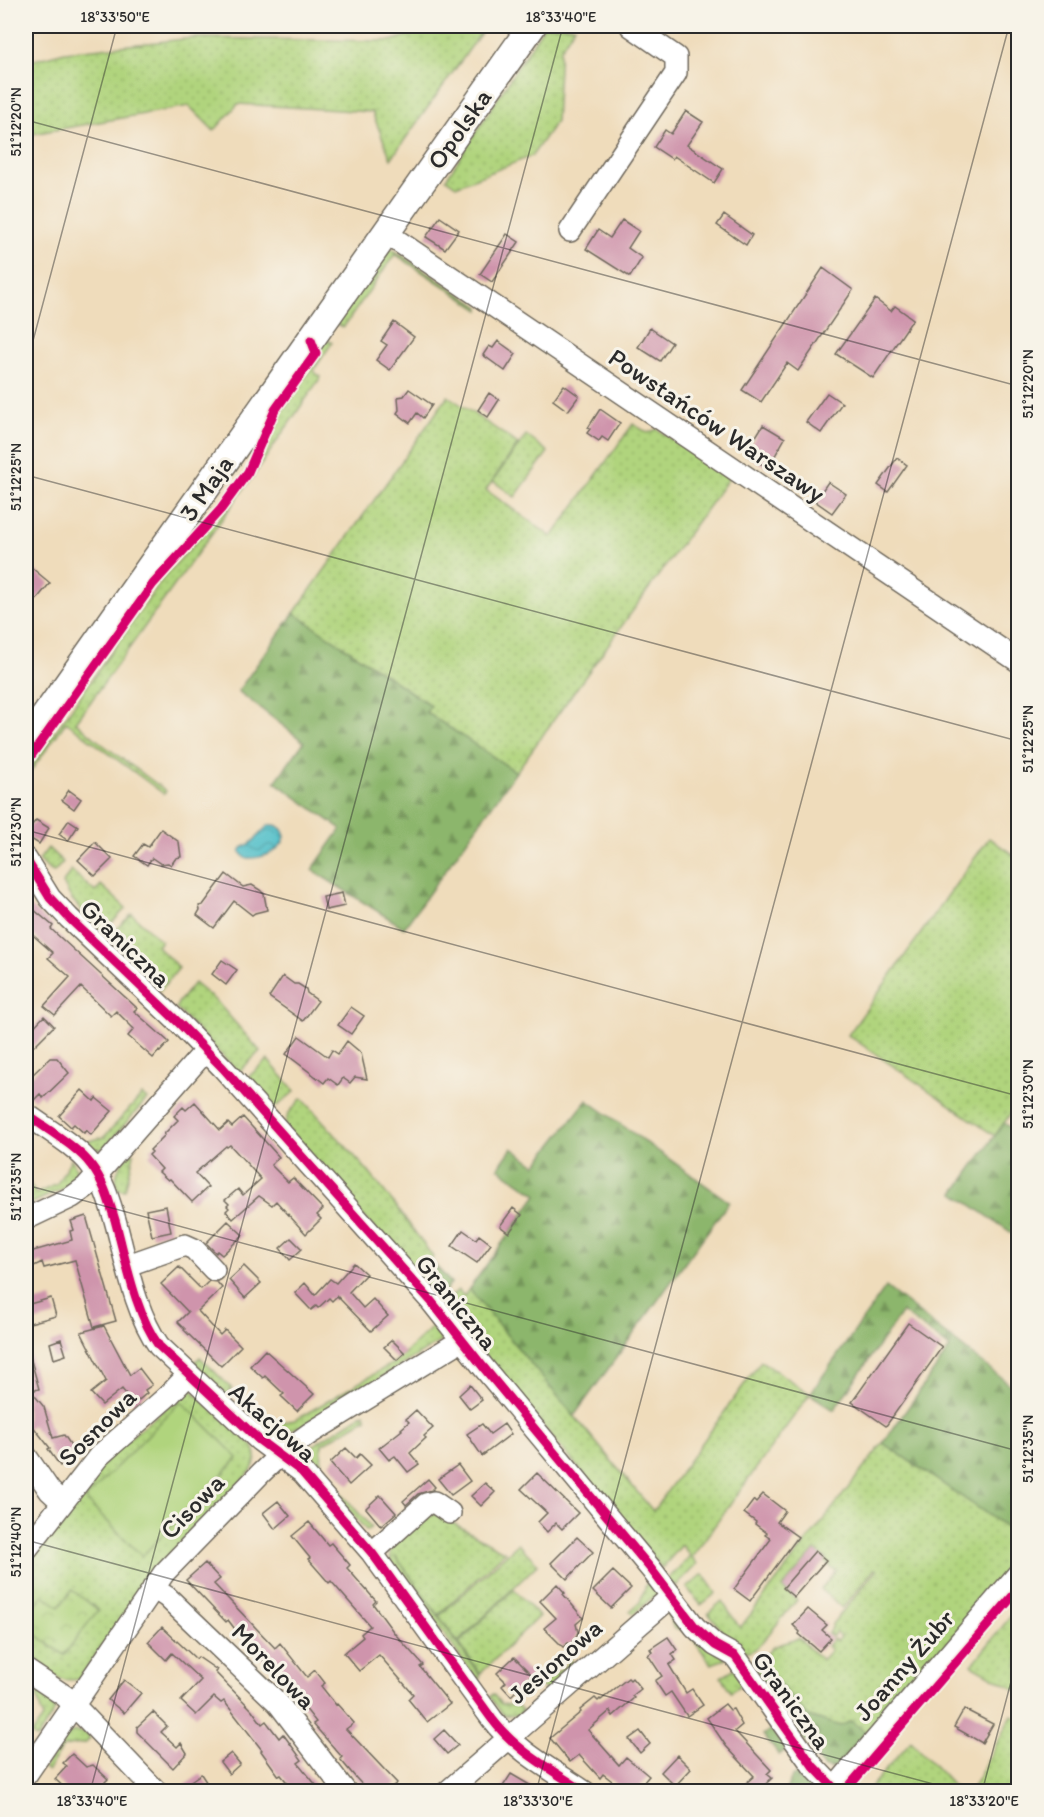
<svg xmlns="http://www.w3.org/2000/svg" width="1044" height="1817" font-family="Itim,sans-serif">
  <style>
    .grass { fill: url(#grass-dots); stroke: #6e8054; stroke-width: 1.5 }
    .forest { fill: url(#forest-firs); stroke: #5c704c; stroke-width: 1.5 }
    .park { fill: url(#park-crowns); stroke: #6e8054; stroke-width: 1.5 }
    .pitch { fill: #b0d47d; stroke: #6e8054; stroke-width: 1.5 }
    .water { fill: url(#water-waves); stroke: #3e757a; stroke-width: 1.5 }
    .building { fill: #cf94ac }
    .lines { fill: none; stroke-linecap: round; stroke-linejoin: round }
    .minor-casing { stroke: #70695d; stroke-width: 24 }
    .major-casing { stroke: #70695d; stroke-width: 30 }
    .minor { stroke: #fff; stroke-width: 21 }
    .major { stroke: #fff; stroke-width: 27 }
    .cycleway-casing { stroke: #f7f3e8; stroke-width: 13 }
    .cycleway { stroke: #d6006c; stroke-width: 9 }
    .ticks { fill: none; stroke: #2b2b2b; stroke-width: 1.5; stroke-opacity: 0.45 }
    .labels { text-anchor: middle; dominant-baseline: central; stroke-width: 6; stroke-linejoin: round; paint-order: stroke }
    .street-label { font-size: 26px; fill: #2b2b2b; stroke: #f7f3e8 }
    .neatline { fill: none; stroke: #2b2b2b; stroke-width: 2 }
    .ticks-label { font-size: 15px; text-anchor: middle; fill: #2b2b2b }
  </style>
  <defs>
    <pattern id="grass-dots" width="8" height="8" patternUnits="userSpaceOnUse" patternTransform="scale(1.5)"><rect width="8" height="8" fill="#b0d47d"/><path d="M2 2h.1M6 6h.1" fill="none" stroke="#98b66c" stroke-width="1.8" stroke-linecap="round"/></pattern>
    <pattern id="forest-firs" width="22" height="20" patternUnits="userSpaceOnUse" patternTransform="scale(1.5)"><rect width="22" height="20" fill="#8cb66c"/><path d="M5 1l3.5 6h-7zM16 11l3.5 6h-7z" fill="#739459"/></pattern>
    <pattern id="park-crowns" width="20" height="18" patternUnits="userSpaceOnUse" patternTransform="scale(1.5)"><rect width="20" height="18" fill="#b0d47d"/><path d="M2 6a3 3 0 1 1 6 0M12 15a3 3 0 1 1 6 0" fill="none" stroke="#98b66c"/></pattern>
    <pattern id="water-waves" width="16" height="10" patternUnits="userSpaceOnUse" patternTransform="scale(1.5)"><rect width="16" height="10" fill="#51bfc9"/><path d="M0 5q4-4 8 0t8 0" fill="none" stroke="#439ba3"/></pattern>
  </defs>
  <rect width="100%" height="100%" fill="#f7f3e8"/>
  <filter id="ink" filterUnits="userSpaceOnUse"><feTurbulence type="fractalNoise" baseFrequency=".0167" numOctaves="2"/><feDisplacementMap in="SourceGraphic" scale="12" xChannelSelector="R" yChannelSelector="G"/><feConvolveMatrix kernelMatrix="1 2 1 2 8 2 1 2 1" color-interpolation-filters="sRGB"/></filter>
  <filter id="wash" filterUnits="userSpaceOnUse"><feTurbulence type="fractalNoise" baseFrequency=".008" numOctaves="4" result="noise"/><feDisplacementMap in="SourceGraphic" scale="24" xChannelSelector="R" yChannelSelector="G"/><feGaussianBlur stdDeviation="1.35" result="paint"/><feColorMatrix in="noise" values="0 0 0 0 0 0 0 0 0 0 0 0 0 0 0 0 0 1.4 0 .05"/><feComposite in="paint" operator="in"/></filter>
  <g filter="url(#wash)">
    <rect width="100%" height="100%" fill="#efdcbb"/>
    <!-- grass -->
    <path class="grass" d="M437,26H486L391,159L372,112L238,104L214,131L189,106L26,135V62L65,52L194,38L391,41Z
      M544,26H575L560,50L556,121L532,156L456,186L446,179Z
      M392,249L480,307V310L395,254L343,328L334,322L389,250Z
      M324,337L332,343L313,371L321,377L253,476L76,722L102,744L166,791L164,794L66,722L26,778V773L164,577L226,509L249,476L272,426L321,354L319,344Z
      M448,396L518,444L486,490L552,537L633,424L648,433L657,429L729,478L516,772L426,712L430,705L294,613Z
      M526,435L548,452L515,497L493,481Z
      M989,838L1018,858V1103L995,1136L848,1035Z
      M48,848L63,862L54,872L49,870L39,860Z
      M71,870L95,892L101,885L126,908C117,917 111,928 97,928L71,898L63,883Z
      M132,914L161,941L157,946L179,968L160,991L130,963L110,938L112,933Z
      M194,983L217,1002L260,1051L240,1071L238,1072L176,1008L178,1003Z
      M268,1060L295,1091L280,1104L273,1108L245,1082L248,1077Z
      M142,1095L147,1099L104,1148L94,1150L85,1146V1142L104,1137Z
      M302,1098L368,1171L396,1206L433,1257L431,1261L451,1283L442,1295L436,1297L284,1128L288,1114Z
      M130,1153L134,1154L125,1190L117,1189C114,1173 119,1165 130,1153Z
      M71,1159C77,1167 79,1175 73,1184L26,1206V1199L30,1196L26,1191V1183L28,1181L36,1194L57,1184Z
      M469,1289L653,1511L761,1361L810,1394L692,1557L697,1564L676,1586L667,1580L690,1556L682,1545L662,1568L442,1305L458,1290L464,1296Z
      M439,1321L446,1337L441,1341L302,1426C285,1432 270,1435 256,1422L261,1417L268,1424L295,1420L395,1362Z
      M200,1357L232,1389L226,1395L193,1364Z
      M192,1390L252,1445C258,1455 257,1461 251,1471L155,1569L79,1679C58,1684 42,1670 26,1660V1562L114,1451L184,1393Z
      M364,1413L367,1418L322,1444L321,1471L317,1475C311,1465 307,1457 312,1446Z
      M883,1443L1018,1535V1562L847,1762L839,1767L829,1769L755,1669L758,1658L762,1659L773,1647L799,1638L822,1660L831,1650L827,1646L833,1639L837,1641L841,1637L836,1632L832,1637L828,1633L832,1628V1624L877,1570L875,1569L842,1608L821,1589L836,1571L825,1562L826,1559L815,1550L782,1588L797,1600L758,1647L749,1652L737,1649L708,1613L722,1601L740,1628Z
      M340,1492L371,1527L367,1531L336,1496Z
      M428,1509L505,1552L438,1615L395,1555L481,1677L477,1680L391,1561L390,1553L394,1544Z
      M518,1544L538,1564L458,1642L439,1616Z
      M703,1574L716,1593L701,1605L687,1588Z
      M649,1577L659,1592L633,1614L630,1611L640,1602Z
      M514,1589L539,1616L480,1674L459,1643Z
      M1018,1607V1691L972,1665Z
      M671,1612L726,1659L711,1664L687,1630L674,1629L668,1615Z
      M572,1660L575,1665L546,1690L541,1686Z
      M735,1668L745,1681L731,1692L721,1677Z
      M40,1691L51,1699L55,1710L37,1739L31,1735L43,1718L37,1696Z
      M493,1694L501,1704L518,1706L522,1711L517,1716L503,1715L490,1697Z
      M1012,1715L1018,1719V1791H971Z
      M76,1731L85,1733L90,1738L86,1743L63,1747L48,1771L44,1768L67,1734Z
      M911,1741L958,1791H867Z"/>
    <!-- forest -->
    <path class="forest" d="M294,613L431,706L426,712L516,772L404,928L312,870L341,829L275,782L304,742L238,691Z
      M587,1100L729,1202L574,1416L469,1289L537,1195L498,1168L512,1148L536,1165Z
      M1004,1123L1018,1133V1237L954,1193Z
      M431,1261L451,1283L444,1292L431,1279Z
      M886,1287L1018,1391V1535L883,1443L950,1348L902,1312L834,1410L810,1394Z
      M765,1668L808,1716L841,1726L851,1721L866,1732L834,1768H825L758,1678Z
      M773,1728L788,1748L779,1755L763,1735Z
      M801,1771L807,1772L811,1784L809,1791L785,1792L792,1777Z"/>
    <!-- park -->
    <path class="park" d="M72,1590L98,1610L64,1655L26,1627V1616L43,1595L59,1607Z"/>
    <!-- pitch -->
    <path class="pitch" d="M181,1401L238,1458L142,1556L85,1499Z"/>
    <!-- water -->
    <path class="water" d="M269,825C278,824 283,828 285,837C280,853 260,859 245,858L240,852L242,848C258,841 256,835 269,825Z"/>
    <g id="blocks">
      <!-- building -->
      <path class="building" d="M686,111L703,122L687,145L723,169L714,183L674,156L672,159L654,147L665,130L671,134Z
        M724,215L752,235L746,245L717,225Z
        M440,217L459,230L445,249L426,237Z
        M622,220L639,231L628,248L642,258L630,277L586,249L598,230L610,238Z
        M507,234L519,242L492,282L480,274Z
        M823,268L853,290L798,371L787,363L761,402L742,390Z
        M875,299L891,311L895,306L913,319L873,378L836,354Z
        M394,322L414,337L390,370L376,360L387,345L381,341Z
        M650,328L672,343L660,361L638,347Z
        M498,341L516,354L505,371L483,355L489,346L493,348Z
        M564,385L579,396L568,411L553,400Z
        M409,389L432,405L423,418L417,413L410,423L397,413L399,410L398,397L404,396Z
        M489,393L499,400L488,417L478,410Z
        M827,393L842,403L821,433L806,422Z
        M600,409L620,423L608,441L602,437L599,441L587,433L590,429L588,428Z
        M763,425L785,438L768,468L745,454Z
        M897,458L907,465L888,492L878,485Z
        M828,482L846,494L832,513L815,501Z
        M26,563L50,583L36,600L26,592Z
        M69,790L81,799L74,809L62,800Z
        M36,820L49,828L39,844L26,836V821L32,825Z
        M69,820L78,826L68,841L59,834Z
        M161,829L179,842L181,857L176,858L171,865L168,863L161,864L152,858L147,865L134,856L143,844L148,847Z
        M95,842L112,859L95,876L78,860Z
        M226,874L243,887L252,885L260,890L264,894L267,910L255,913L252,915L234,901L214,928L197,915L200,910L199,906L203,905Z
        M342,893L345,906L326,910L323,897Z
        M26,903L53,926L51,929L137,1008L134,1011L169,1042L160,1052L159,1051L153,1058L128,1036L134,1029L116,1011L111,1016L81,987L55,1015L44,1006L70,977L48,958L53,953L26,929Z
        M222,960L237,970L226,985L212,974Z
        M283,976L294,984H298L306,989L307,993L318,1001L303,1021L269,997Z
        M351,1007L364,1016L351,1034L338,1025Z
        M44,1016L54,1026L34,1046L26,1038V1035Z
        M299,1036L328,1057L332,1050L338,1054L347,1041L361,1053L367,1079L355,1077L350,1083L343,1078L338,1085L328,1078L324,1083L286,1054Z
        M50,1058H57L69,1073L43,1098L40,1094L34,1100L26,1092V1070L31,1076Z
        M82,1090L94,1101L96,1098L112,1111L91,1135L86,1130L84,1133L74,1124L71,1127L59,1116Z
        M195,1102L220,1130L228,1123L232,1127L243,1117L279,1157L271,1165L288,1182L293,1178L323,1209L317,1215L321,1219L306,1234L276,1201L272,1205L259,1196L233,1219L226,1211L229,1208L227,1206L229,1204L225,1200L238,1189L243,1195L261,1179L230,1145L227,1147L226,1146L195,1173L208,1187L192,1202L170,1179L168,1180L159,1172L162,1169L149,1155L152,1152L150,1150L165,1135L164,1134L178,1120L174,1116L183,1107L186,1110Z
        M166,1206L171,1232L152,1236L146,1210Z
        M513,1208L522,1215L509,1233L500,1226Z
        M86,1216L116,1321L94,1327L75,1260L44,1268L42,1262L26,1270V1253L72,1240L70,1231L74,1230L71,1221Z
        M228,1221L243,1235L222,1255L217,1251L216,1253L206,1243Z
        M463,1230L476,1239L479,1235L491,1244L477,1263L452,1246Z
        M291,1238L302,1249L290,1260L280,1248Z
        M354,1263L366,1274L349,1292L363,1308L373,1299L388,1316L371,1331L337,1296L332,1301L329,1298L318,1308L316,1306L311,1310L295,1293L305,1283L315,1295L330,1279L336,1283Z
        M244,1266L261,1283L245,1298L229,1280Z
        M179,1267L201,1289L209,1281L217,1282L222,1288L198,1311L220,1335L225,1330L241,1346L221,1366L184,1330L185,1329L178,1322L188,1312L161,1284Z
        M51,1298L56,1316L26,1324V1305Z
        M908,1323L942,1347L886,1426L852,1402Z
        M104,1326L130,1375L139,1368L152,1385L145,1390L147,1393L134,1404L122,1389L102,1405L91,1393L106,1381L81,1332Z
        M61,1339L66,1355L54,1359L50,1343Z
        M392,1340L405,1353L397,1360L384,1347Z
        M265,1350L314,1394L297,1411L281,1396L284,1394L265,1376L263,1378L250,1366Z
        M26,1353H29L39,1389L31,1391L44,1407L53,1438L64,1435L77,1454L60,1466L48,1449L50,1448L32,1425L26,1430Z
        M470,1385L482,1400L470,1409L459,1395Z
        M416,1410L433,1428L424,1436L426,1438L410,1453L419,1464L408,1472L395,1456L389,1460L379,1448L402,1430L401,1429L409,1422L406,1419Z
        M482,1424L490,1434L504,1424L511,1434L482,1456L467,1434Z
        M346,1448L356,1458L360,1454L371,1465L349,1485L330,1463Z
        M458,1465L470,1481L451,1495L438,1479Z
        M537,1473L578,1513L562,1529L556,1523L547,1532L538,1522L547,1513L521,1489Z
        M428,1479L435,1487L432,1490L418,1494L406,1505L403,1501Z
        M485,1483L495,1492L481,1506L471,1496Z
        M763,1494L785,1511L777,1522L798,1537L750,1601L734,1589L771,1539L765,1535L767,1533L755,1524L756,1522L744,1513L754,1500L756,1502Z
        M380,1495L396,1513L381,1526L366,1508Z
        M278,1501L290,1516L275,1529L263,1513Z
        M309,1522L328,1545L331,1543L350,1565L347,1568L376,1601L373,1604L395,1634L423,1665L420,1667L450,1704L427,1722L408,1699L413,1694L379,1655L359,1671L344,1653L363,1637L361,1634L370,1626L331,1581L329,1583L308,1559L310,1558L292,1536Z
        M577,1537L593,1552L567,1579L551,1563Z
        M815,1551L826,1560L794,1597L783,1588Z
        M205,1563L220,1579L214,1584L275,1648L280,1643L307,1677L315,1670L325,1683L321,1686L336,1705L337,1704L354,1723L346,1729L397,1783L386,1791H368L356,1778L340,1759L342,1757L313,1724L316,1722L282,1679L281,1680L253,1649L251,1650L228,1620L226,1622L186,1580Z
        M613,1571L631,1588L611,1608L593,1591Z
        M557,1584L565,1593L563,1594L583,1618L576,1624L578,1632L575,1639L569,1645L568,1643L563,1647L544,1628L556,1618L540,1601Z
        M808,1609L827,1625L822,1630L831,1638L819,1651L799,1634L800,1632L793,1625Z
        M162,1627L196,1659L198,1657L217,1670L215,1672L252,1710L262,1724L266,1721L279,1738L283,1734L302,1760L298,1763L321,1791H294L281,1775L279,1776L261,1751L262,1750L224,1701L221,1703L214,1697L196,1715L181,1701L201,1680L172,1653L166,1660L148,1642Z
        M668,1637L677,1650L672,1654L676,1660L669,1665L686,1693L692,1689L703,1705L687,1716L671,1692L665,1696L655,1681L662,1676L648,1655L652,1652L650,1649Z
        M514,1657L532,1675L511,1696L502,1686L506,1682L497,1673Z
        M628,1678L630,1680L632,1678L641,1689L632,1696L634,1698L613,1716L610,1711L588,1730L619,1765L626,1757L649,1776L636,1791H625L603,1774L600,1778L579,1755L570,1762L550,1738L581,1712L580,1710L595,1698L598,1701L600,1699L601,1700Z
        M124,1680L141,1693L124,1713L108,1700Z
        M725,1704L730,1710L733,1709L742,1725L735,1731L771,1770L767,1774L772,1778L758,1791H737L754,1776L726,1746L707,1718Z
        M964,1709L993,1724L982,1743L954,1727Z
        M153,1712L167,1726L161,1732L177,1747L181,1743L187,1753L173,1768L137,1732V1727Z
        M444,1730L458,1745L447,1754L434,1739Z
        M640,1731L650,1744L640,1753L629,1739Z
        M231,1753L240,1764L229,1774L220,1762Z
        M72,1754L86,1767L93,1765L108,1779L96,1791H68L55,1779L67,1766L63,1763Z
        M677,1755L691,1769L675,1786L661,1772Z
        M201,1774L212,1791H176L195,1778Z
        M511,1774L540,1791H500Z"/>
    </g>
  </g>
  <g filter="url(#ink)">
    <use href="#blocks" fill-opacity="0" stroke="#70695d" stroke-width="1.5"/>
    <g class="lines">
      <!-- minor casing -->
      <g class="minor-casing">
        <path id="minor" d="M570,231L676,73V57L631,26
          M386,233L1018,661
          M26,859L50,898L69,918L180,1024L223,1068L431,1301L484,1368L651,1569L695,1627L715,1645L735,1656L813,1766L834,1788
          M26,1114C45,1128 78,1147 91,1165C104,1182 109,1201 115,1220C126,1260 135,1313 159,1346L259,1440L302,1472L372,1553L492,1719C517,1752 551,1769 585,1792
          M26,1219L72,1197L86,1187L206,1050
          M128,1265L185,1245L194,1249L214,1270
          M26,1456L50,1491L62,1502
          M26,1550L99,1456L170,1394L189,1374
          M372,1553L426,1504L434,1502L450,1513
          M153,1588L167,1597L278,1703L346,1792
          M26,1670L65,1696L157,1792
          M26,1775L164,1573L261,1473L280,1455L309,1434L462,1340
          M447,1792L672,1596
          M831,1792L1018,1574"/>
      </g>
      <!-- major casing -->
      <g class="major-casing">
        <path id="major" d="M26,743L532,26"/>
      </g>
      <!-- minor -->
      <use href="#minor" class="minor"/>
      <!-- major -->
      <use href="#major" class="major"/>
      <!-- cycleway casing -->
      <g class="cycleway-casing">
        <path id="cycleway" d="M26,763L153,584L221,509L248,472L275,410L316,353L311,340
          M26,859L50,898L69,918L180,1024L223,1068L431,1301L484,1368L651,1569L695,1627L715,1645L735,1656L813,1766L834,1788
          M26,1114C45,1128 78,1147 91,1165C104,1182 109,1201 115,1220C126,1260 135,1313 159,1346L259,1440L302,1472L372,1553L492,1719C517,1752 551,1769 585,1792
          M844,1792L1018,1590"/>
      </g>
      <!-- cycleway -->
      <use href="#cycleway" class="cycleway"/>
    </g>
  </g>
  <!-- ticks -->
  <path class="ticks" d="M997,26L1018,31M26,120L1018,386M26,367L117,26M26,475L1018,741M26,830L1018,1096M26,1185L1018,1451M26,1540L963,1792M90,1792L563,26M536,1792L1009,26M982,1792L1018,1655"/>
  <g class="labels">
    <!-- street labels -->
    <g class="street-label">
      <text transform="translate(459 129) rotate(-55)">Opolska</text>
      <text transform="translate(717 425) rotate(34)">Powstańców Warszawy</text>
      <text transform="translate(206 488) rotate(-55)">3 Maja</text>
      <text transform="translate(126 943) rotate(44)">Graniczna</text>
      <text transform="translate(457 1302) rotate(51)">Graniczna</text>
      <text transform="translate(273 1422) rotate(41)">Akacjowa</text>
      <text transform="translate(97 1427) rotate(-45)">Sosnowa</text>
      <text transform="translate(192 1506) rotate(-46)">Cisowa</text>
      <text transform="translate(555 1661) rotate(-41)">Jesionowa</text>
      <text transform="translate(904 1665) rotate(-49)">Joanny Żubr</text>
      <text transform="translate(274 1666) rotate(46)">Morelowa</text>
      <text transform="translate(792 1700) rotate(54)">Graniczna</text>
    </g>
  </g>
  <!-- margin -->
  <rect width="1044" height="1817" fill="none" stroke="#f7f3e8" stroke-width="66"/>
  <rect x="33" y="33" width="978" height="1751" class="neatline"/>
  <g class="ticks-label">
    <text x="115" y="22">18°33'50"E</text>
    <text x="561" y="22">18°33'40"E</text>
    <text transform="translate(16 122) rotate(-90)" y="5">51°12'20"N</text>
    <text transform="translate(1028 384) rotate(-90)" y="5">51°12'20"N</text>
    <text transform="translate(16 477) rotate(-90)" y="5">51°12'25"N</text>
    <text transform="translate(1028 739) rotate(-90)" y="5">51°12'25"N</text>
    <text transform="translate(16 832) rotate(-90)" y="5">51°12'30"N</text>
    <text transform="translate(1028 1094) rotate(-90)" y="5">51°12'30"N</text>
    <text transform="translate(16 1187) rotate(-90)" y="5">51°12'35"N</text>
    <text transform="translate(1028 1449) rotate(-90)" y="5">51°12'35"N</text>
    <text transform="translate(16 1542) rotate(-90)" y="5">51°12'40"N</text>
    <text x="92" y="1806">18°33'40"E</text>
    <text x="538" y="1806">18°33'30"E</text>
    <text x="984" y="1806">18°33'20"E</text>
  </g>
</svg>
